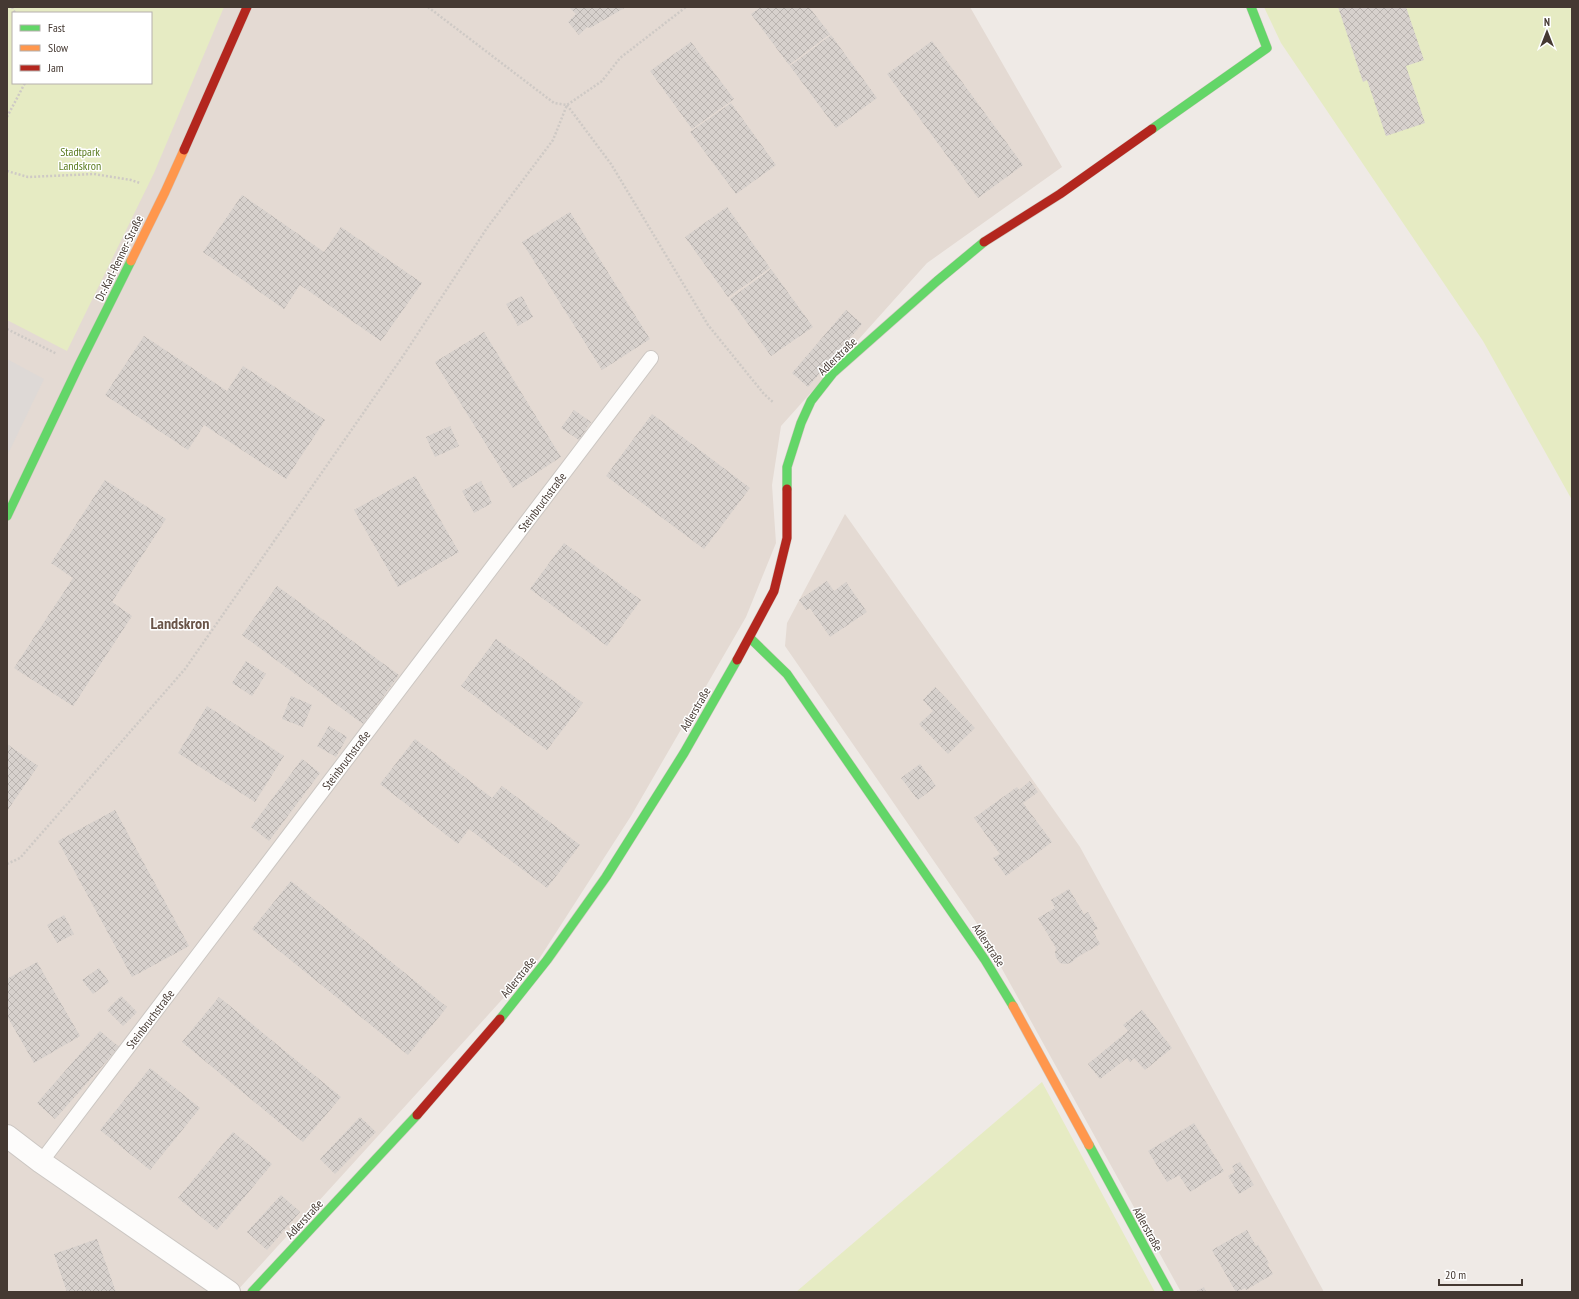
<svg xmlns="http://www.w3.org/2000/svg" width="1579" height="1299" font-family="'PT Sans Narrow',sans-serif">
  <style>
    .residential { fill: #e4dad3; fill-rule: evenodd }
    .green { fill: #e6ebc3; fill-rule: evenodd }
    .parking { fill: #ded9d6 }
    .building { fill: url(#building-cross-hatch) }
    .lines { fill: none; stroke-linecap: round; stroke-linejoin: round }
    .lane-casing { stroke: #cbc6c2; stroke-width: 16 }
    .street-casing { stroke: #cbc6c2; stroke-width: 24 }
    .fast-casing { stroke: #d0c6be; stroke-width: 10 }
    .slow-casing { stroke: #d0c6be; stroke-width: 10 }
    .jam-casing { stroke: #d0c6be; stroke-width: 10 }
    .path { stroke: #cec9c5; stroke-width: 2.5; stroke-dasharray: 2 2; stroke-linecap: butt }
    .lane { stroke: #fdfcfb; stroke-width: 14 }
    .street { stroke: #fdfcfb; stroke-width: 22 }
    .fast { stroke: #63d668; stroke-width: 9 }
    .slow { stroke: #ff974d; stroke-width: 9 }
    .jam { stroke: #b3261e; stroke-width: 9 }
    .labels { text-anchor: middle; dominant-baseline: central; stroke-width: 3; stroke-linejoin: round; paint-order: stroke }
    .park-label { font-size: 12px; fill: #5b7c20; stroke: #fff }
    .street-label { font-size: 12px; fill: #453932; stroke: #fff }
    .district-label { font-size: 16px; font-weight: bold; fill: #695448; stroke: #fff }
  </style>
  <defs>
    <pattern id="building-cross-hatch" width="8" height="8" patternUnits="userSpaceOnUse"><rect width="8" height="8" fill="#d7d1cd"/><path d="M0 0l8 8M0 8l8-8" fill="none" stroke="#bab4b0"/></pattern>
  </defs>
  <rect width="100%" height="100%" fill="#efeae6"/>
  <!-- residential -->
  <path class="residential" d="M7,7H970L1062,167L927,263L781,426L772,485L776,543L746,617L631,816L539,959L236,1292H7ZM13,13H151V83H13Z
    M845,514L1080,847L1324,1292H1181L976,922L785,646L787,623Z"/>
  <!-- green -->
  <path class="green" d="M7,7H224L154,173L67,351L7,320ZM13,13H151V83H13Z
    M1264,7H1572V500L1483,341L1281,43Z
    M1042,1082L1155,1292H796Z"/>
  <!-- parking -->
  <path class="parking" d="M7,359L44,379L7,456Z"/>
  <!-- building -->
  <path class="building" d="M569,7H626L590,28L587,27L579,35L568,22L576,14Z
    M761,7H809L830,34L789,65L751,14Z
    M1338,7H1406L1424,60L1406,66L1425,123L1386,136L1367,80L1363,82Z
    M831,35L877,98L836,128L790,66Z
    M932,41L1023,165L978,198L887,74Z
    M691,42L734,99L692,129L650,71Z
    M731,103L776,165L736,194L690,132Z
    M242,195L324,252L341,227L422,283L381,341L300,285L284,309L203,252Z
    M727,207L770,268L728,297L685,237Z
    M570,212L650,339L602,370L522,242Z
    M771,269L813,327L771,356L730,299Z
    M522,296L533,317L518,326L506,304Z
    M846,310L862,324L808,387L792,373Z
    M484,332L561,457L513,488L435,362Z
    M144,336L227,391L243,366L325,420L286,479L204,425L188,450L105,395Z
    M574,410L591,422L579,440L561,428Z
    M652,414L750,488L704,549L606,476Z
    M450,426L459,446L435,457L426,437Z
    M415,476L459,552L398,587L354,510Z
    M105,480L166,519L112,602L132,616L73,706L14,668L73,578L51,563Z
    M481,481L492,503L474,513L462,491Z
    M564,543L641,600L607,646L530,589Z
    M827,581L834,591L846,582L867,612L830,637L810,608L806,610L799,600Z
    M277,586L399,675L363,724L242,635Z
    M496,639L583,703L547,750L461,686Z
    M246,661L266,674L252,696L232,683Z
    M935,687L975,728L948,754L919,724L933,711L923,700Z
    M291,696L312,705L303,727L282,719Z
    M207,706L284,756L255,802L178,753Z
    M329,726L347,737L336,757L317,746Z
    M415,739L492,798L502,786L580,845L547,888L469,829L458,844L380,784Z
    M7,744L38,766L7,811Z
    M302,759L320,773L269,841L251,827Z
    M920,764L936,786L918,800L901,778Z
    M1030,781L1038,792L1023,803L1052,842L1006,876L993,858L1000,854L974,818L1017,787L1019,790Z
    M115,810L189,946L132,977L58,841Z
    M291,881L447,1007L408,1055L252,929Z
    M1069,889L1084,914L1088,912L1098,929L1093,931L1100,944L1076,958L1071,963L1065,964L1060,963L1056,958L1055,953L1056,948L1038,918L1055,908L1051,900Z
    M64,915L74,934L57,943L47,925Z
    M37,962L80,1036L34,1063L7,1016V979Z
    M99,968L109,982L93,994L82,980Z
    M121,996L137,1012L123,1026L107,1010Z
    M219,997L341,1097L303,1142L182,1042Z
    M1142,1010L1172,1048L1145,1070L1134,1058L1130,1062L1127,1058L1100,1079L1088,1064L1128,1031L1123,1025Z
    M100,1031L119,1047L55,1119L37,1103Z
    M150,1068L200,1108L150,1170L100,1130Z
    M360,1117L376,1132L335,1174L320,1159Z
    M1194,1123L1224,1171L1190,1192L1179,1175L1167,1182L1148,1151Z
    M233,1132L272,1164L217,1230L178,1198Z
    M1240,1162L1254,1185L1239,1194L1228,1176L1235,1172L1232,1166Z
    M281,1195L300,1212L267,1250L247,1232Z
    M1247,1230L1256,1246L1258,1245L1269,1263L1267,1264L1273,1274L1246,1290L1245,1288L1236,1292L1212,1250Z
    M97,1239L116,1292H67L54,1254Z
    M1204,1287L1206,1292H1195Z"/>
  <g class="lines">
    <!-- lane casing -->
    <g class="lane-casing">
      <path id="lane" d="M41,1162L651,358"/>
    </g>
    <!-- street casing -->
    <g class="street-casing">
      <path id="street" d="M7,1136L41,1162L229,1292"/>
    </g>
    <!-- fast casing -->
    <g class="fast-casing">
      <path id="fast" d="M1152,129L1267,48L1251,7
        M787,489V467L801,423L811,401L833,373L937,281L984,242
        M7,516L79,365L131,261
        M750,638L787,674L985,960L1013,1006
        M500,1019L547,960L606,877L684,753L737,660
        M1089,1145L1169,1292
        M252,1292L417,1115"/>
    </g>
    <!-- slow casing -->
    <g class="slow-casing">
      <path id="slow" d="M131,261L165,192L184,150
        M1013,1006L1089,1145"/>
    </g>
    <!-- jam casing -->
    <g class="jam-casing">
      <path id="jam" d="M184,150L247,7
        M984,242L1060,194L1152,129
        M737,660L774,591L787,538V489
        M417,1115L500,1019"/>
    </g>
    <!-- path -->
    <path class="path" d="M12,7L15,13
      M428,7L554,103L567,105L602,81L620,58L686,7
      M567,105L611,164L708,325L764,394L774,403
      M7,117L25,83
      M7,171L28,177L94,174L131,180L140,183
      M7,329L57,354
      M7,864L20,858L185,669L403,356L487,228L553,140L567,105"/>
    <!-- lane -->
    <use href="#lane" class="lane"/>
    <!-- street -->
    <use href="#street" class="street"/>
    <!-- fast -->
    <use href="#fast" class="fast"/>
    <!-- slow -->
    <use href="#slow" class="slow"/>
    <!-- jam -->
    <use href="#jam" class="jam"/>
  </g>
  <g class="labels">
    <!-- park labels -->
    <g class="park-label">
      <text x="80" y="151">Stadtpark<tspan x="80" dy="14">Landskron</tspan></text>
    </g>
    <!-- street labels -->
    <g class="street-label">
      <text transform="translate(119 258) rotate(-64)">Dr.-Karl-Renner-Straße</text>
      <text transform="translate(837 356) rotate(-44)">Adlerstraße</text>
      <text transform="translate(542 502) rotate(-53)">Steinbruchstraße</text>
      <text transform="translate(695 709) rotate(-60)">Adlerstraße</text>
      <text transform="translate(346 760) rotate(-53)">Steinbruchstraße</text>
      <text transform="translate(989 945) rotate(57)">Adlerstraße</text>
      <text transform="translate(518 977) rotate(-51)">Adlerstraße</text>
      <text transform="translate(150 1019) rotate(-53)">Steinbruchstraße</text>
      <text transform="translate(304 1219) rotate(-47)">Adlerstraße</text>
      <text transform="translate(1148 1229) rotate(61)">Adlerstraße</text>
    </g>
    <!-- district labels -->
    <g class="district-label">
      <text x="180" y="623">Landskron</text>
    </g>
  </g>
  <!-- border -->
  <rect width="1579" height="1299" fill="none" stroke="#453932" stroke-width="16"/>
  <!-- legend -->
  <rect x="12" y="12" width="140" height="72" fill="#ffffff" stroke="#b5b0ad"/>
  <rect x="20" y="25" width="20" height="6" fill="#63d668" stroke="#b5b0ad"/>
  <text x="48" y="32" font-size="12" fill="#453932">Fast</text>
  <rect x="20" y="45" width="20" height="6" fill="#ff974d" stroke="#b5b0ad"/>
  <text x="48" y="52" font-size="12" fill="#453932">Slow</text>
  <rect x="20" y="65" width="20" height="6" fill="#b3261e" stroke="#b5b0ad"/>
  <text x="48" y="72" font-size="12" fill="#453932">Jam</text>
  <!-- north arrow -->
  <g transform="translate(1547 32)" stroke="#ffffff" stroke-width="3" paint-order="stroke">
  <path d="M0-3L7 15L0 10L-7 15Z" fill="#453932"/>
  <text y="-6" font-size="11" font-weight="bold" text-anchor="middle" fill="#453932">N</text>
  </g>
  <!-- scale -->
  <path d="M1439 1279v6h83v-6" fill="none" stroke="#453932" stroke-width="2"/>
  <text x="1445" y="1279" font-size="12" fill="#453932" stroke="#ffffff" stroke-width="3" paint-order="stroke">20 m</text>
</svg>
